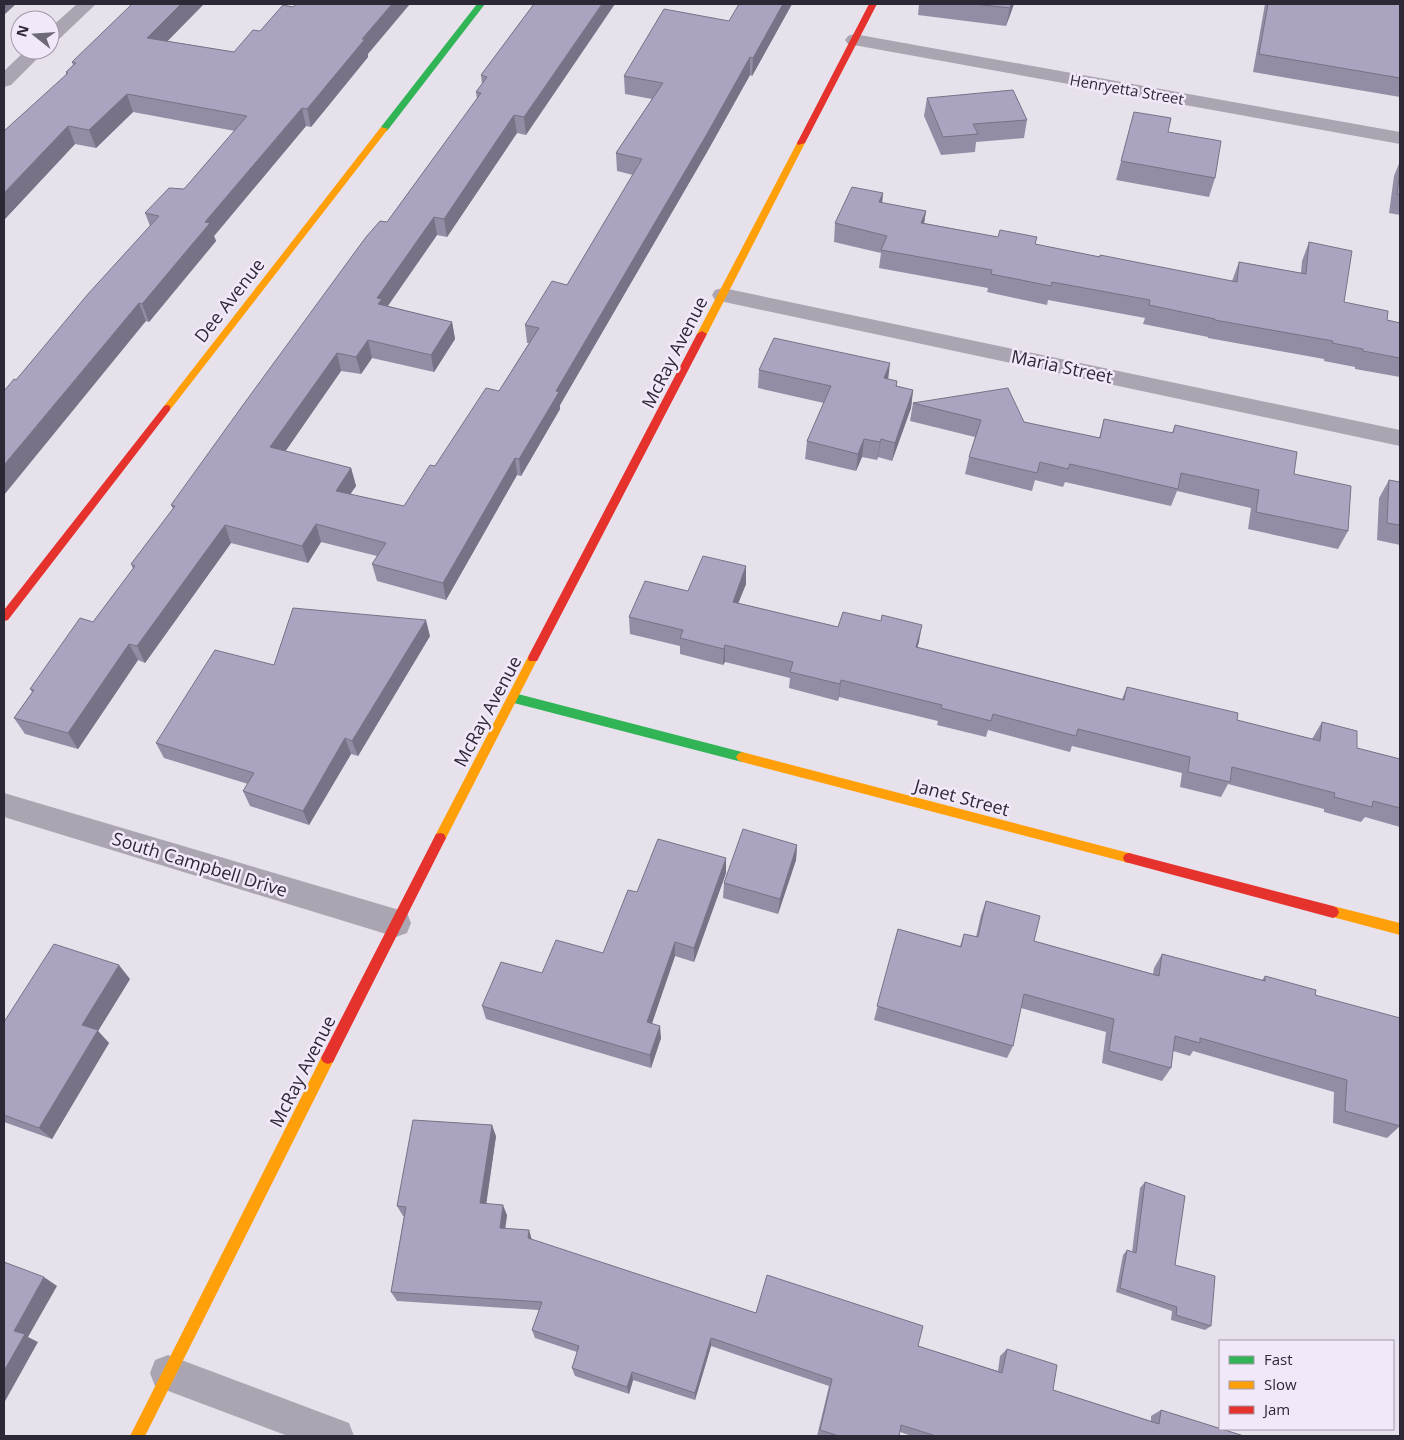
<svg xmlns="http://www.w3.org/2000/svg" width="1404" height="1440" font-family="'Open Sans',sans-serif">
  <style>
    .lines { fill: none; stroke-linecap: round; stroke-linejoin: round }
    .street { fill: #aaa5b0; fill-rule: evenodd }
    .fast { fill: #30b455; fill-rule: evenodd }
    .slow { fill: #ff9f0a; fill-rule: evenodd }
    .jam { fill: #e5322d; fill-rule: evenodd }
    .wall { fill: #938ca4 }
    .shaded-wall { fill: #787286 }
    .building { fill: #aba3bf; stroke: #787286 }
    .labels { text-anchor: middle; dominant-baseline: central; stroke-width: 5; stroke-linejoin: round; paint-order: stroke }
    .far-street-label { font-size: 15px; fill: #2c2835; stroke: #f1e8f9 }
    .street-label { font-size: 18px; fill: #2c2835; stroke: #f1e8f9 }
  </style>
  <rect width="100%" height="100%" fill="#e7e1ec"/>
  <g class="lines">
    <!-- street -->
    <path class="street" d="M77,4H96L56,42L50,44V28Z
      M854,34L1400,132V144L848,44L845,40L848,36Z
      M26,50H46L11,85L4,87V71Z
      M723,288L1400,430V446L715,300L712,295L715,290Z
      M4,793L396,909L407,913L411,923L407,933L396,937L4,817Z
      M168,1355L349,1423L354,1436H288L155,1386L150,1373L155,1360Z"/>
    <!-- fast -->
    <path class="fast" d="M477,4H485L387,131H381V127Z
      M514,693L742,752L746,754L748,757L746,760L742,762L514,703L510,701L508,698L510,695Z"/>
    <!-- slow -->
    <path class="slow" d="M381,127L388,129L170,410H164V406Z
      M798,141L805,143L707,334L702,337L699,336L697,334Z
      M533,654L538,658L444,842L440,843L436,842L434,838L436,834L529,655Z
      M742,752L1129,853L1133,854L1135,858L1133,862L1129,863L742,762L738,760L736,757L738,754Z
      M1333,906L1400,923V935L1329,916L1327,912L1329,908Z
      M328,1052L333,1054L335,1058L333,1062L145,1436H130L323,1054Z"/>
    <!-- jam -->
    <path class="jam" d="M869,4H877L805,143L798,145L797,143Z
      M702,331L707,334L537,661H529L528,658L529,655L697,334Z
      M167,405L170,406V410L8,620L4,621V610L164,406Z
      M440,833L444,834L446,838L333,1062L328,1064L323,1062L321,1058L323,1054L436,834Z
      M1129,853L1333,906L1337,908L1339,912L1337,916L1333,918L1129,863L1125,862L1123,858L1125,854Z"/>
  </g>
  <!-- wall -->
  <path class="wall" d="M534,4L526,135L517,133L447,237L437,235L388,306L452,322L455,339L434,372L372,358L361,374L341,371L285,451L351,468L356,486L350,494L404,506L435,466L499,391L529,343H527L525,325L567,285L633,175L617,171L616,153L652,99L625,94L624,76L729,21L792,4L752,76L750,75L707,152L560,405V409L521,476L517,475L446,600L377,581L372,564L377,556L321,542L308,563L231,543L145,663L138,660L78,749L25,734L14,718L32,692L30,689L93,622L133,569L131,564L173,509L171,505L387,222L477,99L476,92L482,84L481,75Z
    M919,4H1014L1006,26L918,15Z
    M1265,4H1400V97L1253,72Z
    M167,41L234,52L368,54V57L311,127L306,126L214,236L216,241L149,322L146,321L16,380L150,226L145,213L184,189L235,131L133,112L96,148L75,144L4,220L66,74V72L73,65L72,62Z
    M927,98L1027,120L1024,138L976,142L975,152L941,155L924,116Z
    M1134,112L1168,132L1215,178L1209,197L1116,180Z
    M1400,161V215L1389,213L1394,176Z
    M883,193L882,203L926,211L924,223L1100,257L1232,281L1239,262L1301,273L1302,261L1309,242L1344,302L1387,320L1400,323V377L1355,369V367L1324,361V359L1208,338V337L1143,324L1145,318L1048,300L1047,305L987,292L988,288L879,268L881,253L834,242L835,223Z
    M759,370L888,379L897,381V386L913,390L911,408L892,461L878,457L877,460L862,457L856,471L805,459L807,441L824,403L758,388Z
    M913,403L1024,422L1099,438L1104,419L1172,433L1175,425L1294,474L1348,531L1338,549L1248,529L1251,508L1177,491L1171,506L1065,482L1063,487L1035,480L1032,491L965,474L969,457L975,437L910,421Z
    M1389,480L1400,482V545L1377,540L1379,498Z
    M746,566V584L738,603L838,627L919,642L917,647L1122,699L1127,687L1237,720L1312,739L1322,722L1357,748L1400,759V827L1365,817L1361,822L1324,812V809L1228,784L1221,797L1180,787L1182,773L1072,746L1070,752L988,730L986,737L937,725L938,721L839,697L838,701L789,688L790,678L725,662L723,665L680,654V646L630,634L629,617Z
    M430,636L358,756L351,754L309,825L250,806L243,791L248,784L164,758L156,743L274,665Z
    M797,845L796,860L778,914L723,898L724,883Z
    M726,873L694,962L675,956L652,1023L661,1038L651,1068L486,1019L482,1006L542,973L603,953L637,892Z
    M986,901L1034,941L1153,974L1154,968L1162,954L1262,980L1265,976L1315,995L1400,1126L1387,1138L1333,1123L1334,1092L1193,1051L1190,1056L1173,1051L1171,1068L1162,1081L1102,1063L1106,1032L1021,1008L1013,1046L1007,1058L874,1020L898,929L960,946L964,934L976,937L981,915Z
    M130,979L98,1031L109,1043L52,1139L4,1122V1022Z
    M496,1136L486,1203L507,1215L505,1228L532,1240L756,1313L918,1346L998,1371L1000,1356L1007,1349L1053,1390L1151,1421V1416L1161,1410L1244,1436H912L900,1432L899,1436H817L829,1386L711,1346L695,1400L633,1380L629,1394L575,1376L572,1368L577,1352L535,1338L532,1330L539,1310L397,1301L391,1292L404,1216H403L397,1206Z
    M1145,1182L1175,1265L1211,1326L1205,1330L1171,1320L1172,1311L1116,1292L1123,1255L1127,1250L1132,1252L1140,1188Z"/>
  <!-- shaded-wall -->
  <path class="shaded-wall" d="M4,4H16L4,15Z
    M181,4H204L153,56L147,38Z
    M392,4H410L368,54V57L311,127L307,109L362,39Z
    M602,4H615L526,135L524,117Z
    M783,4H792L752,76L753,58Z
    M1011,4H1014L1006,26L1010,8Z
    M750,57V75L707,152L560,405V409L521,476L519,459L556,391Z
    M127,94L133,112L96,148L89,130Z
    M302,108L306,126L214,236L216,241L149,322L142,304L205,222Z
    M514,115L517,133L447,237L444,219Z
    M68,126L75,144L4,220V193Z
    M883,193L881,212L879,202Z
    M926,211L923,230L921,223Z
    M434,217L437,235L384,311L382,321L377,298Z
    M139,303L146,321L4,495V465Z
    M452,322L455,339L434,372L431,355Z
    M368,340L372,358L361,374L356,357Z
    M337,353L341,371L276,465L270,447Z
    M890,363L888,381L884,378Z
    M913,390L911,408L892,461L895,443Z
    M864,439L862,457L856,471L858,454Z
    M881,439L878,457L877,460L880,442Z
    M515,458L517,475L446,600L443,583Z
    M351,468L356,486L341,508L336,491Z
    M316,524L321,542L308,563L302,546Z
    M225,525L231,543L145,663L137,646Z
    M746,566V584L732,619L733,602Z
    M426,620L430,636L358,756L352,741Z
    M922,625L919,642L913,663L916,647Z
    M129,644L138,660L78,749L68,733Z
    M725,645V662L723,665L724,649Z
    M841,680L839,697L838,701L840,684Z
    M345,738L351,754L309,825L303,811Z
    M797,845L796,860L778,914L780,899Z
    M726,858V873L694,962V948Z
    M675,942V956L648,1035L647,1022Z
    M119,965L130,979L98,1031L109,1043L52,1139L39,1128L82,1025Z
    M660,1026L661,1038L651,1068L650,1055Z
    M492,1125L496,1136L485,1213L480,1203Z
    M503,1205L507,1215L504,1238L500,1228Z
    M529,1230L532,1240L528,1238Z
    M44,1277L57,1286L28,1337L38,1342L4,1403V1371L14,1331Z
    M711,1338V1346L695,1400V1393Z
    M632,1372L633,1380L629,1394L627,1387Z"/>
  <!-- building -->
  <path class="building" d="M132,4H181L147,38L234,52L253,30L260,31L283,5L293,7L296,4H392L362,39H365L307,109L302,108L205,222L210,223L142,304L139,303L4,465V391L14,379L16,380L88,294L159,216L145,213L169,188L184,189L247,116L127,94L89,130L68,126L4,193V131L68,73L66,72L76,63L72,62Z
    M534,4H602L524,117L514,115L444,219L434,217L377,298L382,299L378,304L452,322L431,355L368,340L356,357L337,353L270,447L351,468L336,491L404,506L430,465L435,466L486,388L499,391L539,328L525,325L552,281L567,285L642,159L616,153L663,83L624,76L664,9L729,21L739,4H783L753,58L750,57L707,134L556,391L559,392L519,459L515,458L443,583L372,564L386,543L316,524L302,546L225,525L137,646L129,644L68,733L14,718L34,690L30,689L80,618L93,622L135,566L131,564L175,506L171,505L243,405L366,237L380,221L387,222L481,93L476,92L487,77L481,75Z
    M974,4H1011L1010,8Z
    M1268,4H1400V78L1259,54Z
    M1013,90L1027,120L973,124L978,134L943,137L927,98Z
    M1134,112L1171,118L1168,132L1221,141L1215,178L1121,161Z
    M1400,170V195L1397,194Z
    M852,187L883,193L879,202L926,211L921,223L998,237L1000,230L1037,237L1035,244L1100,257V255L1237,282L1239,262L1306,274L1309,242L1352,251L1344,302L1388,311L1387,320L1400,323V358L1363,351V349L1332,343L1333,341L1215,320V319L1149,305L1150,300L1052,282L1051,286L991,274L992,270L881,250L887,236L835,223Z
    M774,338L890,363L884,378L897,381L896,386L913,390L895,443L881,439L880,442L864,439L858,454L807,441L831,386L759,370Z
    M1008,388L1024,422L1100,438L1104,419L1173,433L1175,425L1297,452L1294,474L1351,486L1348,531L1256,512L1259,490L1181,473L1178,489L1070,464L1068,469L1040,462L1037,473L969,457L981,420L913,403Z
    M1389,480L1400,482V525L1387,523Z
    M703,556L746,566L733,602L838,627L843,612L881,621L882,615L922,625L916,647L1124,700L1127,687L1238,713L1237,720L1320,741L1322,722L1357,731V748L1400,759V808L1373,801L1372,807L1334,797L1335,793L1232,767L1230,782L1188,772L1190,757L1078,729L1076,736L993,714L991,721L941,708L942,705L841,680L840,684L790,672L793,662L725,645L724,649L680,638L683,630L629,617L645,581L688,591Z
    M293,608L426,620L352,741L345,738L303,811L243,791L254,773L156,743L215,650L274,665Z
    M743,829L797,845L780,899L724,883Z
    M658,839L726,858L694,948L675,942L647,1022L660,1026L650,1055L482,1006L501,962L542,973L556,940L603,953L628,890L637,892Z
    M986,901L1040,916L1034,941L1159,976L1162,954L1265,981V976L1316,990L1315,995L1400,1018V1126L1345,1111L1347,1080L1200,1038V1043L1175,1036L1171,1068L1109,1051L1114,1019L1024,994L1013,1046L877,1006L898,929L961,947L964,934L978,937Z
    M54,944L119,965L82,1025L98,1030L39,1128L4,1115V1022Z
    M413,1120L492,1125L480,1203L503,1205L500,1228L529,1230L528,1238L756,1313L767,1275L923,1326L918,1346L1002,1373L1007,1349L1057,1365L1053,1390L1159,1424L1161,1410L1244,1436H936L901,1425L899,1436H839L820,1430L832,1379L711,1338L695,1393L632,1372L627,1387L572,1368L579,1346L532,1330L542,1302L391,1292L406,1207L397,1206Z
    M1145,1182L1185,1196L1175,1265L1215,1276L1211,1326L1176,1315L1177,1307L1120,1288L1127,1250L1136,1253Z
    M4,1262L44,1277L14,1331L25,1334L4,1371Z"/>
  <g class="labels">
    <!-- far-street labels -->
    <g class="far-street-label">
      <text transform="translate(1127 89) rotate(10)">Henryetta Street</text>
    </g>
    <!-- street labels -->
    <g class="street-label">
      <text transform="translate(229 300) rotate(-52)">Dee Avenue</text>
      <text transform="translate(674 352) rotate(-63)">McRay Avenue</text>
      <text transform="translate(1062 366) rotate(12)">Maria Street</text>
      <text transform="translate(487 711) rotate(-62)">McRay Avenue</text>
      <text transform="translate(962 797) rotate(15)">Janet Street</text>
      <text transform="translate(200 864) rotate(17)">South Campbell Drive</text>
      <text transform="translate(302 1071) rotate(-63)">McRay Avenue</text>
    </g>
  </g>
  <!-- border -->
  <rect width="1404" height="1440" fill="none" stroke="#2c2835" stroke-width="10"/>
  <!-- legend -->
  <rect x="1219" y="1340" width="175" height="90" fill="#f1e8f9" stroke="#a29bab"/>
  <rect x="1229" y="1356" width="25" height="8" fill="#30b455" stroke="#a29bab"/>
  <text x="1264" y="1365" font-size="15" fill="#2c2835">Fast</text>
  <rect x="1229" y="1381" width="25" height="8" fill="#ff9f0a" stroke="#a29bab"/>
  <text x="1264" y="1390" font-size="15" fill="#2c2835">Slow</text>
  <rect x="1229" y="1406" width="25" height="8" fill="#e5322d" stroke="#a29bab"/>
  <text x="1264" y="1415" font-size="15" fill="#2c2835">Jam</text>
  <!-- north arrow -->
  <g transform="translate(35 35) rotate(287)"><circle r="24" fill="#f1e8f9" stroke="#a29bab"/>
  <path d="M0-4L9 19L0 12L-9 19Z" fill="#6d6975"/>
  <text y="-8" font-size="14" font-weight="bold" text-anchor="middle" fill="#2c2835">N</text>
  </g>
</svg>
